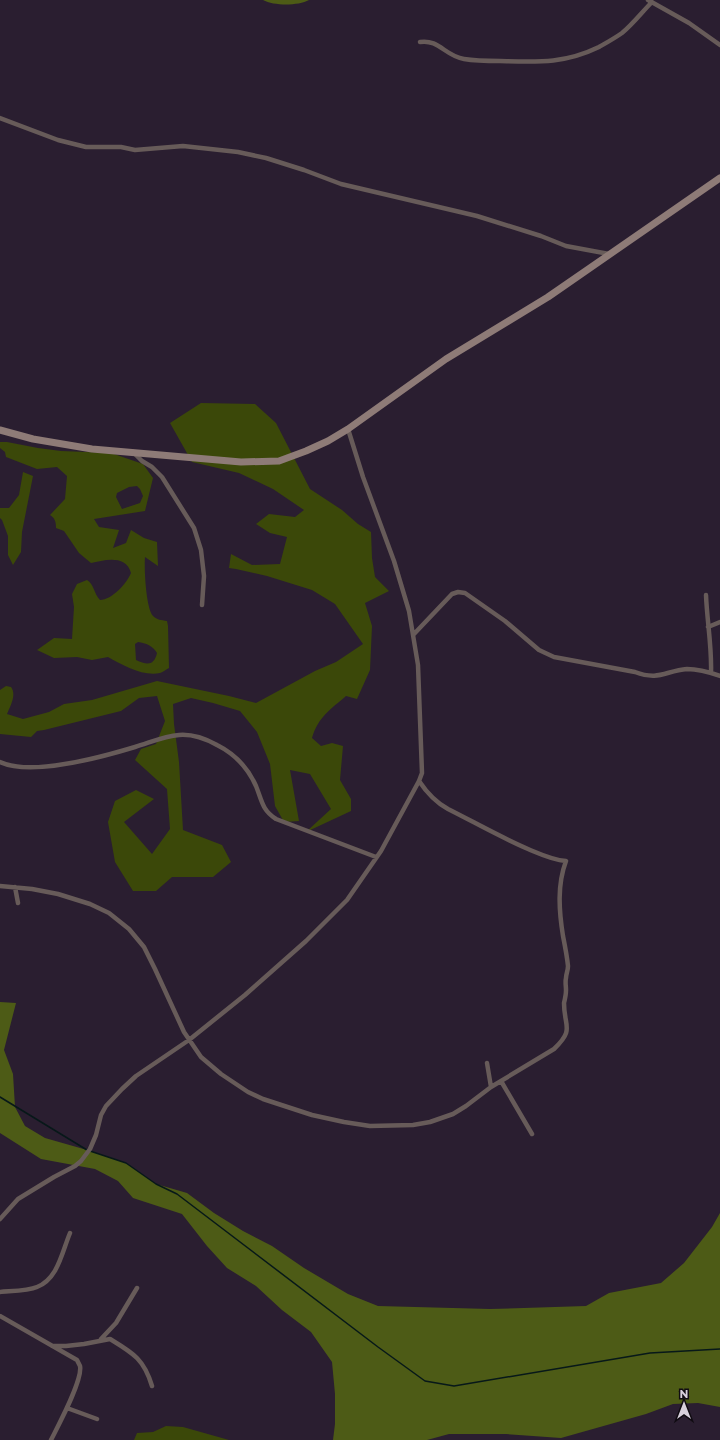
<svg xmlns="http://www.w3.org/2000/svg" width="720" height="1440" font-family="Montserrat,sans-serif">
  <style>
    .green { fill: #3b4809; fill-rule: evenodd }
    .forest { fill: #4d5b16 }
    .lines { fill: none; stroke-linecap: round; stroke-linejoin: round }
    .stream { stroke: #071819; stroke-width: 1.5 }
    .minor { stroke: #675b59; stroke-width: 4.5 }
    .secondary { stroke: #8e7b77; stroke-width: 7 }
  </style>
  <rect width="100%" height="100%" fill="#2a1e30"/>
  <!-- green -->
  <path class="green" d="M201,403L255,404L276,423L310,489L342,510L358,524L371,532L372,558L375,577L389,591L365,603L372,626L370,670L357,699L346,696C331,709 318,717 312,738L321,746L332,743L343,746L340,780L351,799V811L306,832L331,809L310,774L290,770L299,821L284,822L275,806L270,764L257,732L240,711L213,703L191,698L173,704L174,724L179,762L183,830L222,845L231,862L213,877H172L156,891H133L115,862L108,822L115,801L136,790L154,799L124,822L152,854L170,829L167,789L135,760L141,749L156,744L165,721L157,696L139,698L121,711L44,730L37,731L31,737L0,734V690L6,686L11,687C17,695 10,706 7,714L23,719L49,712L64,704L92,700L157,681L229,696L256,703L315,671L336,662L363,644L335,604L312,590L267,576L236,569L229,568L231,554L252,565L280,564L287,537L270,533L256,524L269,514L295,517L304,510L273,489L239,473L192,462L170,423Z
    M0,442H7L38,448L61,451L111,453L143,464L153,478L145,511L94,519L99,527L119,530L113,548L126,543L131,530L144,538L157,542L158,566L145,557C144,569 146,608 153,616C157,620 161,620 167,621L168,626L169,668C167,669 163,672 160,673C144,677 122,665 108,657L92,660L77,657L54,658L37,650L54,638L72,639L74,607L72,594L77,584L87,580C94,584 94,594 100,600C112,600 127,583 131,573C126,554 104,560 91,563L79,553L64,531L56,528C56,522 55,518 50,515L65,499L67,476L57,467L37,469L6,457L5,452L0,448ZM137,486L140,489L143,496L140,503L122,509L116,497L117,493L129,487ZM138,642C146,643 153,646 157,653C154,666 147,665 136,660L135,644Z
    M23,472L33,476L22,532L21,552L13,565L8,555V536L2,520L0,518V508H9L19,495Z
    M166,1426L183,1427L229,1440H134L137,1433L153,1432Z"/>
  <!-- forest -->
  <path class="forest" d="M263,0H309C298,6 274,6 263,0Z
    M0,1002L16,1003L4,1050L13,1074L15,1107L25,1126L45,1138L87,1150L126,1163L156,1184L187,1193L214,1213L243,1231L272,1246L304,1268L348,1294L378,1306L490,1309L586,1306L609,1293L661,1283L684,1263L712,1227L720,1213V1407L698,1403L673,1404L646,1414L561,1438L506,1434H449L427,1440H333L335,1424V1394L332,1362L311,1332L282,1310L256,1286L227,1268L207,1246L182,1214L133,1198L118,1181L95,1169L41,1159L0,1133Z"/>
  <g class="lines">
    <!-- stream -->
    <path class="stream" d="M0,1097L87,1150L126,1163L156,1184L177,1194L378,1347L425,1381L454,1386L650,1353L720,1349"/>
    <!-- minor -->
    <path class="minor" d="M648,0L689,23L720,45
      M420,42C439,39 445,56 464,59C476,61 488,61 500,61C537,62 564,64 599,47C606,43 615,38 622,33C633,24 642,12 652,2
      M0,118L58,140L86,147H121L135,150L183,146L238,152L266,158L304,170L341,184L477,216L541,236L566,246L609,254
      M133,452L142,461L152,467L162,477L194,528L201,550L204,576L202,605
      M706,595C707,621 712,647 711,673
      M708,627L720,622
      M414,634L452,594L458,592L465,593L505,621L539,650L554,657L635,672C659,681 665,671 687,669C698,669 709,672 720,676
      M0,762C32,777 102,757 135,747C149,743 164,736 179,735C191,734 206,739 217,745C235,754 248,768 256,786C262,801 262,810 276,819L376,857
      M0,886L32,889L58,894L90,904L109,913L129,929L144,947L155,969L184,1032L201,1057L221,1074L248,1092L263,1099L312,1115L344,1122L370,1126L413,1125L430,1122L453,1114L466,1106L491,1087L554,1049C575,1029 564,1027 564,1003C565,999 566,995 566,990C566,986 565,982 566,978C566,974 568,971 568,966C567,956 565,946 563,936C559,911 557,885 566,861C552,860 540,854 528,849C500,837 474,822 448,809C435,802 427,793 419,781
      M15,887L18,903
      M487,1063L491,1087
      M501,1081L532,1134
      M0,1219L18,1199L54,1177L75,1166L81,1161L90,1149L96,1135L101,1115L106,1106L122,1089L136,1076L189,1040L245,995L306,941L347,900L381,851L419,781L422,773L418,665L409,611L394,561L363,477L348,429
      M0,1292C10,1291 28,1291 37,1287C58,1279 62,1252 70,1233
      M0,1316L77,1360C78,1362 79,1364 80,1366C83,1380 58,1426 51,1440
      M101,1339L116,1323L137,1288
      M52,1346H66L84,1344L110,1339C133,1353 144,1359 152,1386
      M67,1408L97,1419"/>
    <!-- secondary -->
    <path class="secondary" d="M0,430L33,439L92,449L241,462L279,461L306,451L328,441L348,429L446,359L548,297L720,178"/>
  </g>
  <!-- north arrow -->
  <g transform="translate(684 1404)" stroke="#100b12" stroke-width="3" paint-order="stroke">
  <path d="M0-3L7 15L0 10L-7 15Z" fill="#d8d0dc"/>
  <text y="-6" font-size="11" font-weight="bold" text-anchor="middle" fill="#d8d0dc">N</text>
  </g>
</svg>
